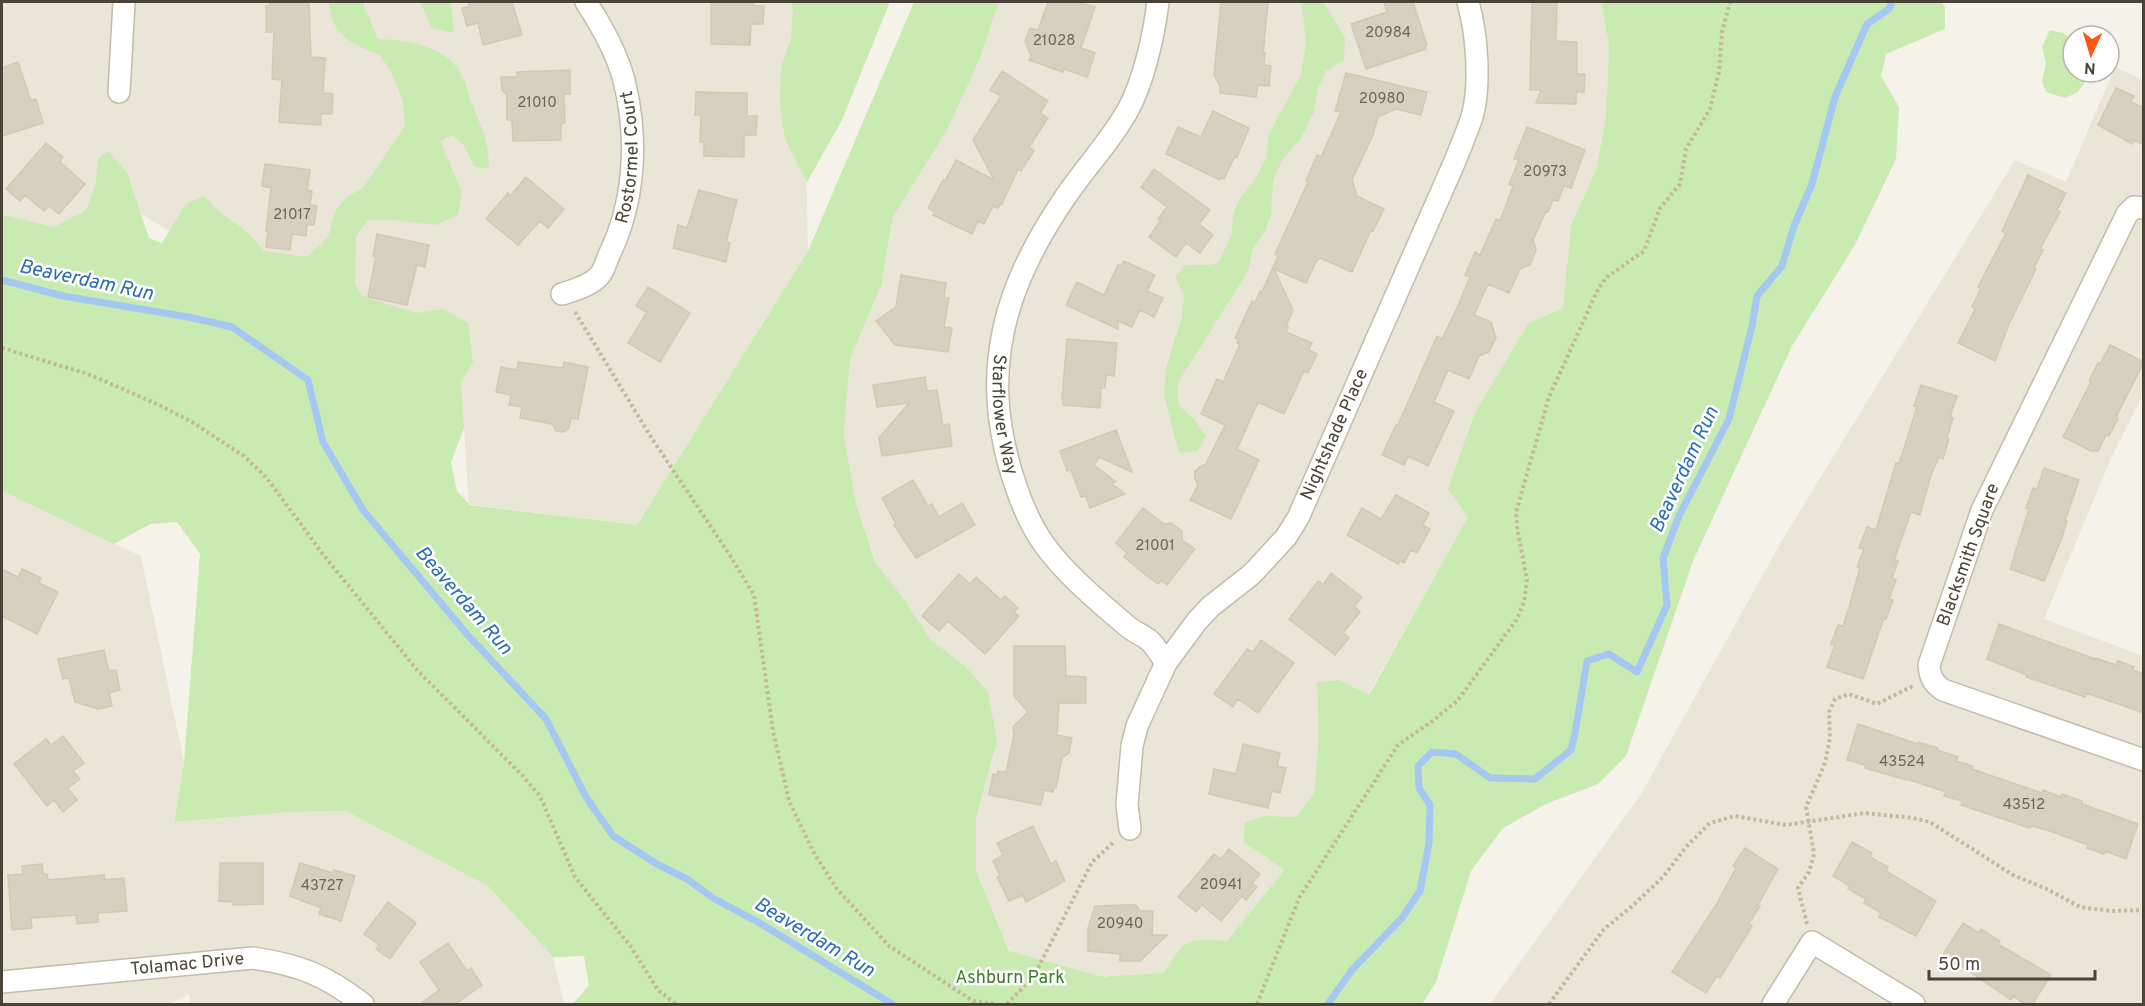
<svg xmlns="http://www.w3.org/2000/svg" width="2145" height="1006" font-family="Overpass,sans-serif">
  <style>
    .residential { fill: #e9e5d7 }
    .green { fill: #c9eab1 }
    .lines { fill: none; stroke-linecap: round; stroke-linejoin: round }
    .stream { stroke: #a4c8f2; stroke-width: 7 }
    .building { fill: #d7d0be; stroke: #d2c9b1; stroke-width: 1.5 }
    .minor-casing { stroke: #c1bcab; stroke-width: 24 }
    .path { stroke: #c3ba9c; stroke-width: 4; stroke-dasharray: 3 3; stroke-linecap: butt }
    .minor { stroke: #fff; stroke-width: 21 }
    .labels { text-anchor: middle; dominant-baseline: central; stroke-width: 5; stroke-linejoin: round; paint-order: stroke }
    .number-label { font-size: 15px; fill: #6c6759 }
    .street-label { font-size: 18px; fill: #494437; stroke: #fff }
    .park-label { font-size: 18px; fill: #3d7d28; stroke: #fff }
    .water-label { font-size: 20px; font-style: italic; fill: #2c6bb8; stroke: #fff }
  </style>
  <rect width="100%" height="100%" fill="#f5f3e9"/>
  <!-- residential -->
  <path class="residential" d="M2,2H803L808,251L637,525L469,504L459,354L230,269L135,210L59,262L3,215Z
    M999,2H1601L1609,45L1606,118L1596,170L1571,225L1563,308L1529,323L1469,516L1368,695L1339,680L1317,682L1319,738L1314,793L1296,817L1268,816L1244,842L1284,870L1227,941L1177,951L1164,973L1109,976L1085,1004L1017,966L1002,934L976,871V817L997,742L964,665L931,640L904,599L875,562L856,504L844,434L850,359L881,286L893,217L947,130L978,63Z
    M2115,67L2143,80V395L2112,456L2044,619L2143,656V1004H1490L1641,794L1781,542L2015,160L2066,182Z
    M2,491L141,556L184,762L174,822L291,812L346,811L488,886L553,957L564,1004H191L189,994L169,1004H2Z"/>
  <!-- green -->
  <path class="green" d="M329,2H364V6L378,39C408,40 447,46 462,76C467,85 468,97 473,106C482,129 489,143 489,168L475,167L463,144L452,135L440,141L462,192L458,215L435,225L395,220H368L356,236L355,284L362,296L416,313L443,309L468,323L473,363L461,381L464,428L451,462L457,491L470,505L637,525L808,251L914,2H999L978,63L947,130L893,217L881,286L850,359L844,434L856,504L875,562L904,599L931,640L964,665L988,692L997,742L976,817V871L1009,951L1107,978L1109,976L1164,973C1185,937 1187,939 1227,941L1284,870L1244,842L1245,822L1268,816L1296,817L1314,793L1319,738L1317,682L1339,680L1369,695L1468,517L1448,489L1475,413L1529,323L1563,308L1571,225L1596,170L1606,118L1609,45L1601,2H1941L1945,7V29L1886,54L1881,76L1899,107L1896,159L1855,245L1792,346L1693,561L1626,756L1598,784L1546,804L1503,828L1471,871L1436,982L1422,1004H573L589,985L584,956L553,957L488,886L346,811L291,812L174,822L184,762L200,554L177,522L150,524L114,544L2,491V213L3,215L54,227L86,210L96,184L98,159L108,151L127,173L149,238L162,243L186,204L204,196L220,212L247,232L264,251L307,257L328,237L336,210L347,197L364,187L405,126L403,102L391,71L379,54C362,49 340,39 333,21C330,15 330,7 329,2Z
    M420,2H451L454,33L432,28Z
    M790,2H890L841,122L807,182L785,139L780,103L781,67L791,39L793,8Z
    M1302,2H1323L1345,38L1344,60L1326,71L1318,88L1314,112L1301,138L1283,159L1273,180L1271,215L1265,231L1253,248L1248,271L1177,384L1178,405L1194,419L1206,436L1197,451L1179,453L1164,394L1166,368L1182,317L1184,295L1175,277L1186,265H1210L1219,262L1232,234L1233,214L1241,197L1255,180L1266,158L1269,134L1301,75L1306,45Z
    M2050,30L2063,33L2073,40V72H2092L2078,92L2065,98L2046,92L2042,81L2046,63L2042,47Z"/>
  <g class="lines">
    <!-- stream -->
    <path class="stream" d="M2,280L63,296L188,317L232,327L308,380L323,442L363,510L466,633L546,719L586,797L613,836L657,864L687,879L713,898L763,925L892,1004
      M1328,1004L1352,970L1402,918L1420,891L1429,843L1430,805L1419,788L1418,766L1432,752L1456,754L1490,778L1535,779L1571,750L1575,733L1587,661L1609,654L1637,672L1667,605L1663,558L1679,516L1729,419L1752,326L1757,296L1782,266L1794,226L1812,184L1835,97L1867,24L1889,9L1892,2"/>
  </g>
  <!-- building -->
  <path class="building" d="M270,2H309L311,57L325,58L323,93L333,94L332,114H321V125L279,122L282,80L272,79L274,32H266V6H270Z
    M468,2H512L522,35L483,45L478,23L467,26L462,8L470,6Z
    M711,2H754V6H764L763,24H751L750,45L711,44Z
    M1048,2H1077L1095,7L1081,48L1095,53L1087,77L1064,69L1063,72L1029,60L1031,55L1025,42L1030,28L1038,30Z
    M1221,2H1268L1263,54L1265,53L1264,65L1271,66L1269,86L1258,85L1256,97L1220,93V86L1214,75Z
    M1384,2H1413L1427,45L1425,46L1426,49L1366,69L1351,24L1387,12Z
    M1532,2H1557L1556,41L1577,42V74H1585L1584,92H1576V104L1536,103L1541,90H1530Z
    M18,62L31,101L36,99L43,123L2,136V68Z
    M570,70V94H564L565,123L561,124V140L513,141L512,120H507V95L502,90L501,77H517V72Z
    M1002,71L1048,101L1040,113L1048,118L1029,147L1034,151L1021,171L1018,169L1002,204L1001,203L998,208L993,206L984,224L978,221L972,234L933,215L935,213L928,208L943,180L945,181L956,160L994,180L973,140L1001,96L990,90Z
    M1346,73L1427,92L1421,115L1396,109L1378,117L1373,135L1352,180L1357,196L1384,209L1373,231L1371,230L1352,272L1320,258L1318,260H1317L1306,283L1274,269L1293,310L1286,326L1288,327L1286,332L1312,343L1309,350L1317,354L1308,373L1304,371L1303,373L1284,414L1258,402L1237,449L1259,460L1231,519L1190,500L1198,485L1195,479V471L1200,467L1206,464L1225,425L1201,414L1217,379L1223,382L1240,344L1237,343L1238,339L1235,338L1252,301L1255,303L1260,291L1262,292L1278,256L1275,254L1308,182L1306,181L1317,155L1321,157L1341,112L1335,111Z
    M2116,88L2134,96L2131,102L2144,108V145L2134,140L2132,144L2098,125Z
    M696,92L747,93V116H757L756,135H744V157L704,156V142H700L701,115H695Z
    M1213,111L1249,128L1237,157L1235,156L1224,179L1221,177L1220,180L1166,154L1178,127L1201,137Z
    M1527,127L1585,150L1571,188L1564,186L1558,201L1553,200L1548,212L1546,211L1533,240L1536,250L1530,265L1520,269L1509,293L1488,284L1474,315L1491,322L1496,338L1489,352L1479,356L1469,379L1448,370L1434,402L1454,411L1428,466L1408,456L1404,465L1382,455L1396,425H1398L1437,336L1442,339L1457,308L1470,277L1465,275L1475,252L1480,255L1496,219L1500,221L1513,186L1509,184L1519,160L1514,159Z
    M46,143L63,157L60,162L85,184L59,214L49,206L44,211L25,195L20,201L6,189Z
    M265,164L310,170L307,190L312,191L310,205L317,206L314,225H307L306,236L292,234L290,250L266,247L268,231H266L271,188L262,186Z
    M1154,169L1210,210L1199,224L1213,235L1200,253L1186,243L1176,257L1149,237L1161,220L1158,219L1167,207L1141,187Z
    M2028,175L2066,193L2057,210L2060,212L2040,249L2043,250L2034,268L2036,269L2009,324L1995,361L1958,343L1975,309L1972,307L1981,288L1978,287L2006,233L2002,231Z
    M526,177L564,209L548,228L540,221L518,245L486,219L508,193L510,196Z
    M699,190L737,200L726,242L730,243L726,262L673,248L678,225L687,228Z
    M377,234L429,245L425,267L417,265L407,305L368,297L376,256H373Z
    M1124,261L1155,275L1147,291L1163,298L1154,317L1140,310L1132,327L1118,321V329L1066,305L1077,282L1104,295L1118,265L1121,266Z
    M901,275L946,283L944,298H949L944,327L952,328L948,352L895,345L876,321L896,307Z
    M648,287L690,313L660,362L628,343L647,312L636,306Z
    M1067,339L1117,343L1114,376L1106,375L1105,388H1101L1100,408L1063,405V399H1062Z
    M2110,345L2144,362L2116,417L2118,418L2109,436L2106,435L2098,451H2091L2063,437L2091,382L2089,381L2098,363L2100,364Z
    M518,362L563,368L564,362L588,367L578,419L571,418L569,428L564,432L556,431L552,424L520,418L522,407L509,405L511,395L496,392L501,367L517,370Z
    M925,377L927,391L937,390L943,425L949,424L952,446L882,456L879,438L909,403L877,407L873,385Z
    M1921,385L1957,396L1950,417L1953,418L1947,438L1949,439L1943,459L1939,457L1931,475L1920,515L1911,512L1894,560L1898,561L1892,578L1896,580L1889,599L1893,600L1886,619L1884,618L1863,679L1827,667L1835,645L1831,644L1838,625L1843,626L1849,607L1860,568L1857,567L1864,549L1859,548L1867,527L1876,530L1896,463L1899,464L1917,407L1914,406Z
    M1116,430L1132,472L1099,457L1094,465L1116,482L1111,483L1125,494L1090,508L1086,496L1081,497L1071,470L1067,471L1060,451Z
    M2044,468L2079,480L2065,521H2067L2061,540L2044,581L2010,569L2029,509L2026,508L2033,488L2037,489Z
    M913,480L928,506L932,504L939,517L962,503L975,525L916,558L894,525L896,524L882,498Z
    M1396,495L1429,513L1423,525L1430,529L1417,553L1411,550L1404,563L1400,561L1398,564L1347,535L1362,508L1381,519Z
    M1143,508L1164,524L1171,523L1182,531V540L1195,549L1167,585L1161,580L1158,584L1142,572L1124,557L1127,553L1116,543Z
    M2,569L18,577L22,569L41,578L39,583L58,592L37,634L2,616Z
    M1331,573L1362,597L1354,606L1360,612L1343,633L1349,638L1335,655L1289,619L1318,581L1323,585Z
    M959,574L970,584L976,577L1001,600L1005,596L1018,608L1014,612L1019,616L985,654L948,621L939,631L922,616Z
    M1999,624L2095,659L2096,658L2116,665L2118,661L2134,667L2133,670L2144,674V713L2086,693L2085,697L2026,677L2027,675L1987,659Z
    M1261,640L1294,663L1258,713L1238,699L1233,707L1214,694L1247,649L1253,652Z
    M1014,646H1065L1066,676L1086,677V703H1059L1057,735L1072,738L1069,753L1062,758L1056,788H1054L1053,792L1044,790L1041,805L989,795L993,774L997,775L998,771L1006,772L1014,735L1013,727L1028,712L1014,696Z
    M104,650L109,671L116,670L120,690L109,693L112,706L98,709L75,702L69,678L63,679L58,659Z
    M1858,724L1918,744V742L1938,748L1937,750L1958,757L1956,761L1973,766L1972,769L2042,793L2043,790L2061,797L2062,794L2082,801V804L2138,824L2126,859L2105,851L2104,854L2087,848L2088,845L2050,831L2031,826L2030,828L1961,805L1962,801L1944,796L1946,792L1907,779L1906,780L1865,768V765L1847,760Z
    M63,736L84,763L73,771L80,779L68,788L77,800L63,812L54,800L47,806L14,764L46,739L51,745Z
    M1243,744L1280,753L1277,766L1286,768L1280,793L1272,791L1268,808L1209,794L1214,769L1236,774Z
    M1033,826L1051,864L1056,861L1065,881L1026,902L1023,895L1009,901L997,877L1000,876L993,861L1003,855L997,843Z
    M1852,842L1872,853L1870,857L1888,867L1886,871L1936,901L1916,936L1879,917L1881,913L1864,903L1866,899L1848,889L1850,886L1833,876Z
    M1745,848L1778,869L1758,905L1760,906L1749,923L1752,926L1720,978L1717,976L1706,993L1672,972L1716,905L1736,868L1733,866Z
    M1229,849L1260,874L1252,883L1257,887L1246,900L1242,896L1221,921L1202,905L1196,912L1178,897L1214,854L1221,859Z
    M220,863H263V904L233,905V902L219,901Z
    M300,863L333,873L334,870L355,876L341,921L319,914L321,908L290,896Z
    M42,864L43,874H47L48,880L104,875L105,880L124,878L127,911L98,913V922L77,924L76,915L31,918L32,928L12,930L8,875L23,874L22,866Z
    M388,902L416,923L390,959L376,949L379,945L364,934Z
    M1125,905H1136L1140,911H1153L1152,935H1167L1140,961H1120V954L1088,951V928L1095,906Z
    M1963,923L1979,933L1981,929L2000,941L1998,944L2051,975L2032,1005H2026L2013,996L2011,1000L1960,965L1959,966L1942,956Z
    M448,943L467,971L471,968L482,985L454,1005H419L439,990L420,962Z"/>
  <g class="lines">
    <!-- minor casing -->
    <g class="minor-casing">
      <g id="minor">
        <path id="s1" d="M1158,2C1154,35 1144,80 1128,110C1110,142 1084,169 1064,199C1015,271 986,345 1002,433C1008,468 1023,514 1043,543C1066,575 1098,601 1127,626C1134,632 1143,635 1150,641C1156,647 1161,656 1166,663"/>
        <path d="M119,92L124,2"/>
        <path d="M2144,208L2134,207L2127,214L1982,510L1929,665C1930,677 1933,683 1943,690L2144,760"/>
        <path id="s2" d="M562,294C574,290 590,286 599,276C604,271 606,262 609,255C634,204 638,144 626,89C620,58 603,28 586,2"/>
        <path id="s3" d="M1130,829L1127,805L1132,746L1137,726L1166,663L1197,621L1210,607L1252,574L1286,537L1298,518L1455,161C1461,146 1467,132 1472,117C1481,85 1477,34 1468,2"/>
        <path id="s4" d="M2,982L253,958C300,965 325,975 363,1004"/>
        <path d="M1773,1004L1812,942L1914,1004"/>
      </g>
    </g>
    <!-- path -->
    <path class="path" d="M575,312L651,437L731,557L754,595L773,731L789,801L815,855L837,889L889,946L973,1001L997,1004
      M2,348L88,374L157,404L192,422L244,456L266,477L325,557L418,671L521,774L540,796L575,877L631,947L658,990L676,1004
      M1807,924L1798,888L1809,872L1814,854L1806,807L1825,763L1830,738L1829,712L1835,699L1849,694L1877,704L1913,686
      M1007,1004L1034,976L1092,862L1114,842
      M1257,1004L1299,898L1398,745L1434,720L1458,700L1517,619L1524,602L1527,580L1517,527L1516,512L1549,397L1598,289L1607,277L1644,251L1660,208L1680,184L1686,149L1710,109L1719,72L1722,32L1730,2
      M1549,1004L1604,929L1630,908L1663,877L1686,847L1710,823L1735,816L1786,825L1865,813L1913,818L1930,822L2013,875L2047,889L2080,907L2111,911L2144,910"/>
    <!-- minor -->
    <use href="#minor" class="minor"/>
  </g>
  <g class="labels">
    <!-- number labels -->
    <g class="number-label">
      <text x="1388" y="33">20984</text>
      <text x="1054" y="41">21028</text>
      <text x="1382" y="99">20980</text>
      <text x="537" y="103">21010</text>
      <text x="1545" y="172">20973</text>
      <text x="292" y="215">21017</text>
      <text x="1155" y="546">21001</text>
      <text x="1902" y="762">43524</text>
      <text x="2024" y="805">43512</text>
      <text x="1221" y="885">20941</text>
      <text x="322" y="886">43727</text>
      <text x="1120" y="924">20940</text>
    </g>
    <!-- street labels -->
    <g class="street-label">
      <text stroke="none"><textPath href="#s2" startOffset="166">Rostormel Court</textPath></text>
      <text stroke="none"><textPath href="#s1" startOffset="453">Starflower Way</textPath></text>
      <text stroke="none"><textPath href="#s3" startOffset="462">Nightshade Place</textPath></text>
      <text transform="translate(1969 555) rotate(-70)">Blacksmith Square</text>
      <text stroke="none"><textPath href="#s4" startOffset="186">Tolamac Drive</textPath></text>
    </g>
    <!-- park labels -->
    <g class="park-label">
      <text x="1010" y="978">Ashburn Park</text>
    </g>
    <!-- water labels -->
    <g class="water-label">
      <text transform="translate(86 281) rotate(12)">Beaverdam Run</text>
      <text transform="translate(1685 470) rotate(-65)">Beaverdam Run</text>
      <text transform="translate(463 601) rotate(49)">Beaverdam Run</text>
      <text transform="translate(814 938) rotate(31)">Beaverdam Run</text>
    </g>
  </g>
  <!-- border -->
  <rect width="2145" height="1006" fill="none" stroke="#494437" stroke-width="6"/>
  <!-- north arrow -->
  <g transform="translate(2091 54) rotate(184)"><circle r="28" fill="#ffffff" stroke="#b6b4af" stroke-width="1.5"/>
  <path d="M0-4.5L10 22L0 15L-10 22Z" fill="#ff5715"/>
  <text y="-9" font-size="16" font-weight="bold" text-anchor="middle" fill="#494437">N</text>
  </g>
  <!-- scale -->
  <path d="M1929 970v9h166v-9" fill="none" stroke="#494437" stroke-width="3"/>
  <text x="1938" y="970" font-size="18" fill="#494437" stroke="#ffffff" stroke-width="4.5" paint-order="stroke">50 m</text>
</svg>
